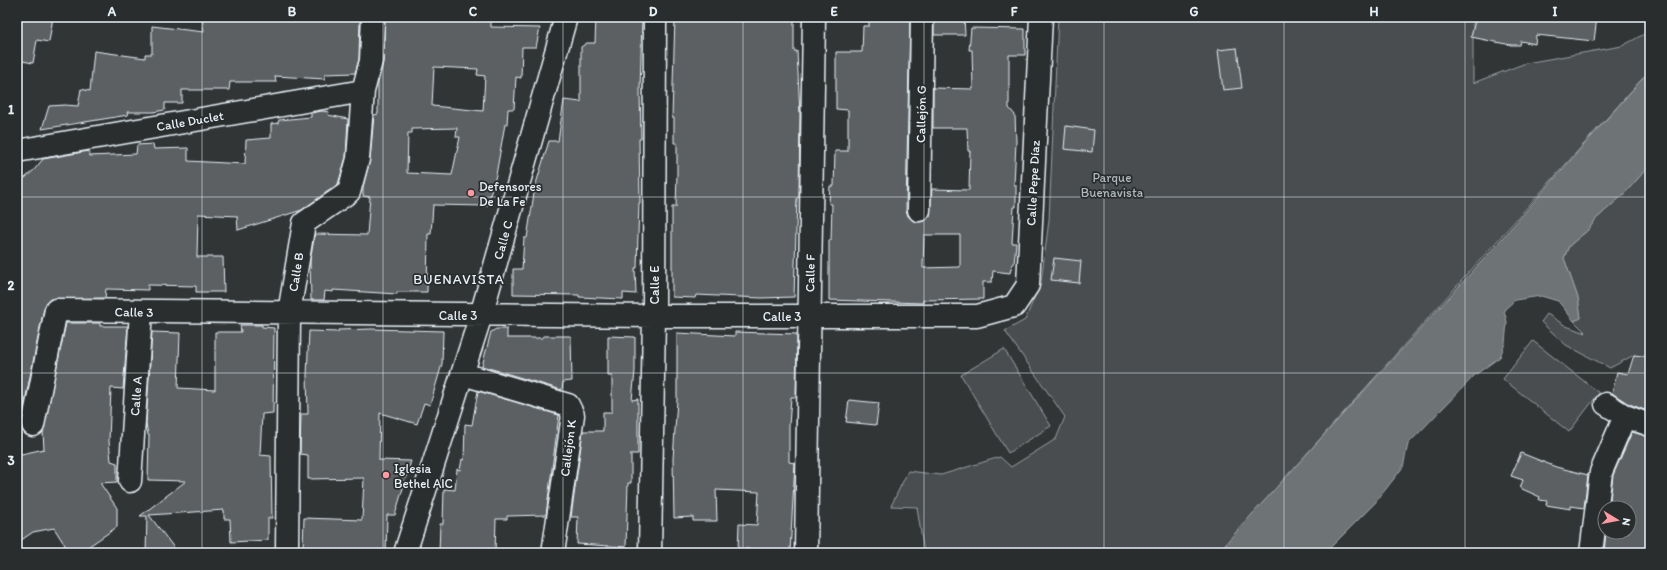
<svg xmlns="http://www.w3.org/2000/svg" width="1667" height="570" font-family="Itim,sans-serif">
  <style>
    .green { fill: #494d4f; stroke: #989fa4 }
    .water { fill: #6e7376; stroke: #9fa5aa }
    .building { fill: #5c6063; stroke: #e8f1f8; fill-rule: evenodd }
    .lines { fill: none; stroke-linecap: round; stroke-linejoin: round }
    .minor-casing { stroke: #e8f1f8; stroke-width: 25 }
    .minor { stroke: #2a2d2e; stroke-width: 22 }
    .grid { fill: none; stroke: #e8f1f8; stroke-width: 1; stroke-opacity: 0.55 }
    .poi-dot { fill: #ff9aa2; stroke: #2a2d2e; stroke-width: 1.5 }
    .labels { text-anchor: middle; dominant-baseline: central; stroke-width: 3.5; stroke-linejoin: round; paint-order: stroke }
    .street-label { font-size: 13px; fill: #e8f1f8; stroke: #2a2d2e }
    .park-label { font-size: 13px; fill: #b0b8bd; stroke: #2a2d2e }
    .poi-label { font-size: 13px; fill: #e8f1f8; stroke: #2a2d2e; text-anchor: start }
    .neighbourhood-label { font-size: 14px; letter-spacing: 1px; fill: #e8f1f8; stroke: #2a2d2e }
    .neatline { fill: none; stroke: #e8f1f8; stroke-width: 1.5 }
    .grid-label { font-size: 13px; text-anchor: middle; font-weight: bold; fill: #e8f1f8 }
  </style>
  <rect width="100%" height="100%" fill="#323536"/>
  <filter id="ink" filterUnits="userSpaceOnUse"><feTurbulence type="fractalNoise" baseFrequency=".025" numOctaves="2"/><feDisplacementMap in="SourceGraphic" scale="8" xChannelSelector="R" yChannelSelector="G"/><feConvolveMatrix kernelMatrix="1 2 1 2 8 2 1 2 1" color-interpolation-filters="sRGB"/></filter>
  <g filter="url(#ink)">
    <!-- green -->
    <path class="green" d="M1058,17H1473V83L1526,63L1622,46L1650,31V70L1218,553H924L917,507L891,506L908,471L941,475L1000,457L1011,467L1056,439L1065,417L1005,331L1025,320L1041,282L1049,220Z
      M1650,165V374L1646,357L1634,355L1610,368L1566,345L1541,322L1547,314L1566,326L1586,333L1574,321L1581,318L1578,298L1564,258L1569,246L1588,230L1596,219L1625,193Z
      M1533,341L1599,393L1569,432L1503,379Z
      M1004,349L1051,426L1008,453L961,375Z"/>
    <!-- water -->
    <path class="water" d="M1650,70V165L1625,193L1596,219L1588,230L1569,246L1564,258L1578,298L1581,318L1574,321L1558,301L1541,296L1515,300L1504,310L1507,322L1505,343L1500,357L1475,375L1408,444L1403,467L1375,503L1325,553H1217L1489,253Z"/>
    <!-- building -->
    <path class="building" d="M17,17H53L49,42L37,40L33,63L17,60Z
      M202,17H360L359,59L355,73L325,74V79L275,76L276,82H230L229,90H182V103H165V110L153,112H127L128,115L42,129L49,106L65,105L78,106L81,89L90,91L94,51L145,58V54H152V26L204,32Z
      M385,17L491,18V27L540,28L536,47H522L521,78L516,77L514,109H508L507,124H505L496,175L487,206L433,205L431,234H428L427,292H397V294L333,290V292L325,291L324,300H311L310,260L315,234L367,235L370,197L363,196V187L370,160L374,115L378,114V83L383,62ZM434,67L478,69L477,75L485,76L483,111L432,106ZM457,128L456,137H460L452,175L407,173L408,133H412V129Z
      M596,17H642L640,91L641,139H639L640,203H639L637,268H635L636,294L623,293V299L579,297V295L513,294V269H522L524,238H527L535,187L549,141H558L564,100L581,102V47L587,43H595Z
      M675,17H794V51H797L800,115L799,197L797,198L794,297L761,298L696,295L695,298L672,297V207H676L677,174V143H674V118H672Z
      M869,17H910L906,210L908,216L913,221L918,222L925,221L930,216L932,189L969,190L970,151H968L967,128H933V88L973,89L972,50H969L971,28L1025,29V55H1009V108L1015,115L1016,142L1014,185H1016V207H1014L1012,243H1016L1014,264H1012L1010,273L993,271L992,282H983V299L923,300V303L829,300V240H831L832,204H829L830,186H834L835,151H848V110L836,109V52H862L863,26H869ZM924,235H960V267L923,268Z
      M934,17H964L965,35H934Z
      M1476,17H1597L1594,41L1536,35L1535,44L1521,41L1520,45H1511L1471,37Z
      M1237,48L1242,88L1223,90L1218,50Z
      M322,111L329,112L328,115L348,119L346,157L338,184L302,210L238,230L237,216L198,214L197,257H223L224,292H196V286L148,285V290L106,289L105,298L50,299L44,308L22,416H17V185L34,170L43,159L89,151V156L136,154L137,145L153,144L154,149L188,148V161L245,164L246,140L271,138V124L278,123L279,120L311,117V113Z
      M1066,126L1094,130L1092,152L1064,149Z
      M1054,258L1081,261L1079,283L1051,280Z
      M66,323H100V326H128L123,389L111,388L109,441L111,461L117,463V482L100,483L117,508V527L79,553H70L54,528L33,532L17,543V455L44,449L43,432Z
      M240,325H262V327L274,328L273,413L262,414L260,455L271,456L272,518H268V540L231,542L230,519H224V510L149,515L178,553H146L147,516H140L186,481L148,480L149,435H148L146,423L152,332L180,333L178,388L215,390V332H241Z
      M372,329L443,331L442,364L430,405L424,403L417,424L380,413L379,460L411,461L395,515H387L386,553H311V547H303L304,518L362,520L364,478L308,479V455L300,454L301,414H308L307,375L309,331L338,332V330Z
      M496,329H507V338H543V336H571L572,381L563,382L562,390L482,366L491,332Z
      M735,332L797,334L796,397H791L789,426V462L795,463L790,553H749V549H738L739,524L757,525L759,492L716,490L717,521H693V517L674,518L673,459L677,400V333L735,336Z
      M608,336L635,337V371L632,400L638,399V454H631V483H628L626,547L577,544L578,517H571L583,431H603V412H612V376H608Z
      M1634,355L1650,357V412L1627,403L1612,393L1617,372L1628,374Z
      M478,391L559,415L546,515L507,516V519H496L495,553H439L440,524H443L444,489L455,490L457,469L460,470L462,459L464,460L465,424L472,425Z
      M849,400L879,403L876,425L846,422Z
      M1632,432L1650,437V553H1604L1606,532H1629V508H1609L1613,475Z
      M1521,453L1556,467L1588,475L1584,508L1571,506V509L1546,505L1547,501L1539,500L1540,497L1520,488L1523,480L1511,476Z"/>
    <g class="lines">
      <!-- minor casing -->
      <g class="minor-casing">
        <path id="minor" d="M17,151L363,91
          M919,210L922,17
          M463,374L568,405L573,415L553,553
          M1606,404L1625,416L1650,425
          M33,425L56,310L654,316H977L1014,306L1028,285L1041,17
          M130,481L141,312
          M287,553L289,313L304,223L349,192L358,159L363,91L371,61L373,17
          M405,553L481,315L566,17
          M650,553L654,316L655,17
          M806,553L814,17
          M1591,553L1601,472L1625,416"/>
      </g>
      <!-- minor -->
      <use href="#minor" class="minor"/>
    </g>
  </g>
  <!-- grid -->
  <path class="grid" d="M202,17V553M383,17V553M563,17V553M743,17V553M924,17V553M1104,17V553M1284,17V553M1465,17V553M17,197H1650M17,373H1650"/>
  <!-- markers -->
  <g class="poi-dot">
    <circle cx="471" cy="193" r="4"/>
    <circle cx="386" cy="475" r="4"/>
  </g>
  <g class="labels">
    <!-- street labels -->
    <g class="street-label">
      <text transform="translate(921 114) rotate(-89)">Callejón G</text>
      <text transform="translate(190 121) rotate(-10)">Calle Duclet</text>
      <text transform="translate(1033 183) rotate(-87)">Calle Pepe Díaz</text>
      <text transform="translate(503 240) rotate(-74)">Calle C</text>
      <text transform="translate(296 272) rotate(-81)">Calle B</text>
      <text transform="translate(810 273) rotate(-89)">Calle F</text>
      <text transform="translate(654 285) rotate(-90)">Calle E</text>
      <text transform="translate(134 312) rotate(1)">Calle 3</text>
      <text x="458" y="315">Calle 3</text>
      <text x="782" y="316">Calle 3</text>
      <text transform="translate(136 396) rotate(-86)">Calle A</text>
      <text transform="translate(568 448) rotate(-83)">Callejón K</text>
    </g>
    <!-- park labels -->
    <g class="park-label">
      <text x="1112" y="177">Parque<tspan x="1112" dy="15">Buenavista</tspan></text>
    </g>
    <!-- poi labels -->
    <g class="poi-label">
      <text x="479" y="186">Defensores<tspan x="479" dy="15">De La Fe</tspan></text>
      <text x="394" y="468">Iglesia<tspan x="394" dy="15">Bethel AIC</tspan></text>
    </g>
    <!-- neighbourhood labels -->
    <g class="neighbourhood-label">
      <text x="459" y="279">BUENAVISTA</text>
    </g>
  </g>
  <!-- margin -->
  <rect width="1667" height="570" fill="none" stroke="#2a2d2e" stroke-width="44"/>
  <!-- north arrow -->
  <g transform="translate(1617 520) rotate(100)"><circle r="19" fill="#2a2d2e" stroke="#767b7f"/>
  <path d="M0-3L7 15L0 10L-7 15Z" fill="#ff9aa2"/>
  <text y="-6" font-size="11" font-weight="bold" text-anchor="middle" fill="#e8f1f8">N</text>
  </g>
  <rect x="22" y="22" width="1623" height="526" class="neatline"/>
  <g class="grid-label">
    <text x="112" y="16">A</text>
    <text x="292" y="16">B</text>
    <text x="473" y="16">C</text>
    <text x="653" y="16">D</text>
    <text x="834" y="16">E</text>
    <text x="1014" y="16">F</text>
    <text x="1194" y="16">G</text>
    <text x="1374" y="16">H</text>
    <text x="1555" y="16">I</text>
    <text x="11" y="114">1</text>
    <text x="11" y="290">2</text>
    <text x="11" y="465">3</text>
  </g>
</svg>
